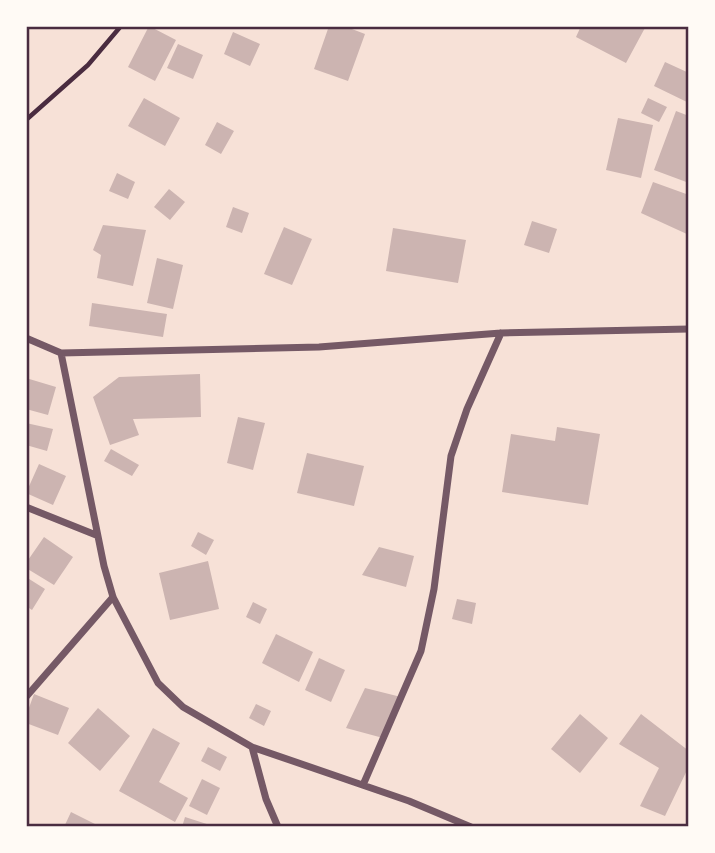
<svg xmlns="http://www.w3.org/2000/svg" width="715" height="853" font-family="Barlow,sans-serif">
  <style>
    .building { fill: #ccb4b1 }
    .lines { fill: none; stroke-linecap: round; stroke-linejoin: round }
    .path { stroke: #4a2c40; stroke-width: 4.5 }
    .minor { stroke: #755966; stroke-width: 7 }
    .neatline { fill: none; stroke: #4a2c40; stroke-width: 2.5 }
  </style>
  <rect width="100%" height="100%" fill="#f7e1d7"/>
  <!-- building -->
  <path class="building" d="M149,26L176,40L155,81L128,67Z
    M329,26H344L365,34L348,81L314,69Z
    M581,26H646L626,63L576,37Z
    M233,32L260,44L250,66L224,54Z
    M178,44L203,55L193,79L167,68Z
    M665,62L689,73V103L654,86Z
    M144,98L180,118L165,146L128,126Z
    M648,98L667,107L659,122L641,113Z
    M676,111L689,116V183L654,170Z
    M618,118L653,125L641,178L606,170Z
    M217,122L234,131L221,154L205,145Z
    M117,173L135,182L128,199L109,191Z
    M653,182L689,195V235L641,213Z
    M169,189L185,202L170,220L154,207Z
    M233,207L249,213L242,233L226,227Z
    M532,221L557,229L549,253L524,245Z
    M103,225L146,230L133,286L97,278L101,255L93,250Z
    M284,227L312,239L292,285L264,274Z
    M393,228L466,240L458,283L386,271Z
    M157,258L183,265L173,309L147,303Z
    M92,303L167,314L163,337L89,326Z
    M200,374L201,417L133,419L139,435L110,445L93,397L119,377Z
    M26,378L56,387L48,415L26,409Z
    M238,417L265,423L253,470L227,463Z
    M26,423L53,429L47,451L26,445Z
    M557,427L600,434L588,505L502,492L511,434L555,441Z
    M111,449L139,465L132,476L104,461Z
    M307,453L364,466L354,506L297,493Z
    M39,464L66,476L53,505L26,493Z
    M198,532L214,540L206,555L191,546Z
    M44,537L73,557L54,585L26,568V563Z
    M379,547L414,556L406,587L362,575Z
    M208,561L219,609L170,620L159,573Z
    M26,577L45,589L32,610L26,606Z
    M457,599L476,603L472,624L452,619Z
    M253,602L267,609L260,624L246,617Z
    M276,634L313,652L299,682L262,663Z
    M319,658L345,670L331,702L305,690Z
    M365,688L401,697L383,738L346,728Z
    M34,694L69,708L58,735L26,723V716Z
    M256,704L271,711L264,726L249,718Z
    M98,708L130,736L100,771L68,743Z
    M580,714L608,738L580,773L551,749Z
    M641,714L689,751V766L665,816L640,806L659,768L619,744Z
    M153,728L180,743L159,782L188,798L175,822L119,791Z
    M208,747L227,757L220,771L201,761Z
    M202,779L220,788L207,815L189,806Z
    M71,812L101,827H64Z
    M185,817L213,826V827H182Z"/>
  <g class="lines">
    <!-- path -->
    <path class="path" d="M26,120L88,65L121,26"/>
    <!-- minor -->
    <path class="minor" d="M26,338L61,353L319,347L501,333L689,329
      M61,353L104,566L113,597L158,683L183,707L252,747L409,801L471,827
      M26,507L96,535
      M26,697L113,597
      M252,747L266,799L278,827
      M363,785L421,651L434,589L451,456L467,409L501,333"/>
  </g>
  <!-- border -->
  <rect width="715" height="853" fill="none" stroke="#fffaf5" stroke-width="56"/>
  <rect x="28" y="28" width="659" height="797" class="neatline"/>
</svg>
